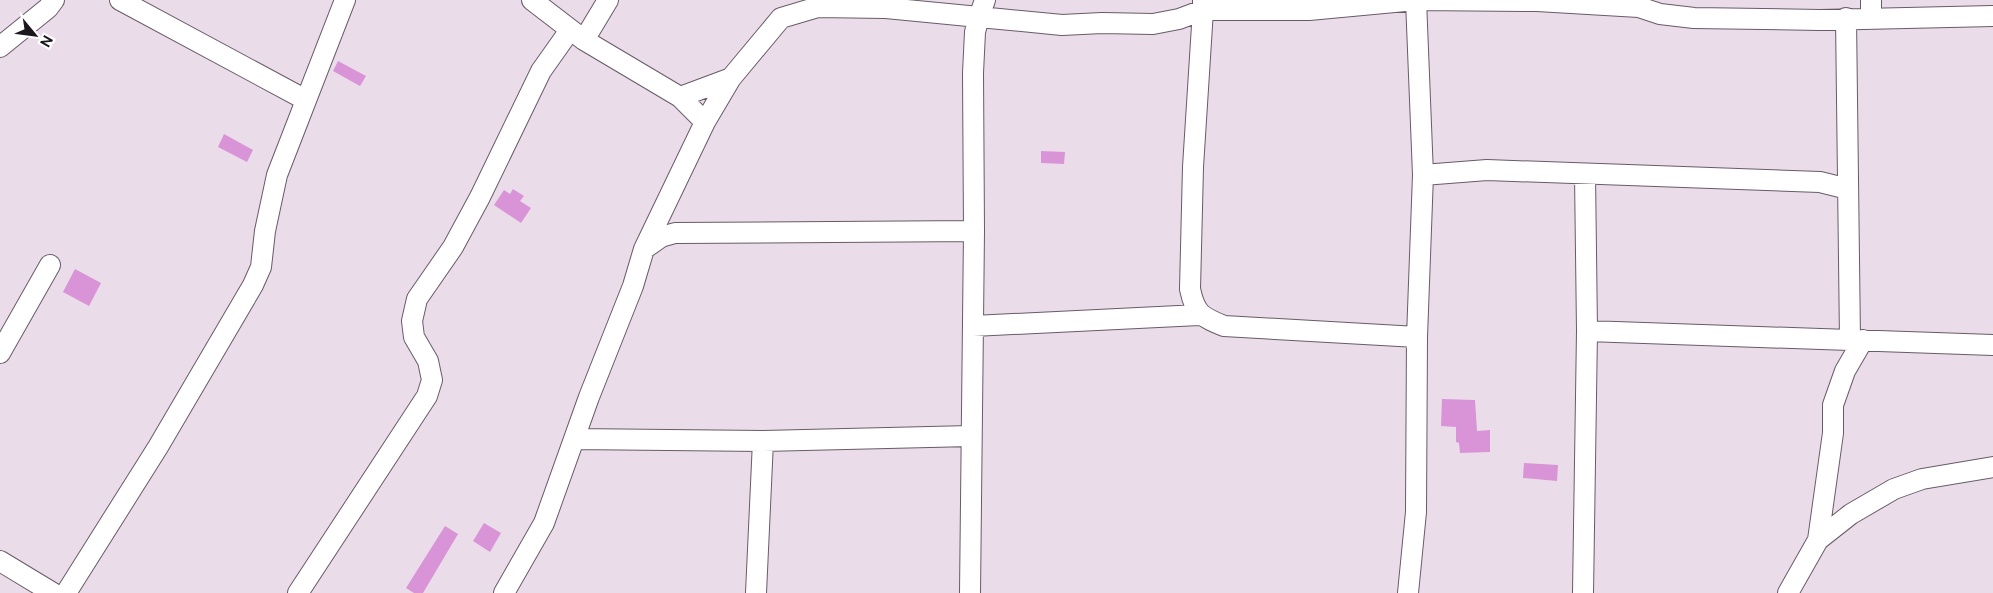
<svg xmlns="http://www.w3.org/2000/svg" width="1993" height="593" font-family="'Public Sans',sans-serif">
  <style>
    .building { fill: #d894d7 }
    .lines { fill: none; stroke-linecap: round; stroke-linejoin: round }
    .minor-casing { stroke: #685b68; stroke-width: 22 }
    .minor { stroke: #fff; stroke-width: 20 }
  </style>
  <rect width="100%" height="100%" fill="#ebdcea"/>
  <!-- building -->
  <path class="building" d="M338,61L366,76L360,86L333,71Z
    M224,134L253,150L247,162L218,147Z
    M1041,151L1065,152L1064,164L1041,163Z
    M513,189L524,196L520,201L531,208L521,223L494,205L504,190L510,194Z
    M75,269L101,283L89,306L63,292Z
    M1442,399L1475,400L1477,431L1490,430V452L1460,453L1459,443L1456,442V427L1441,426Z
    M1524,463L1558,465L1557,481L1523,478Z
    M484,523L501,533L490,552L473,541Z
    M445,526L458,534L423,593H414L406,588Z"/>
  <g class="lines">
    <!-- minor casing -->
    <g class="minor-casing">
      <path id="minor" d="M120,0L306,100
        M1636,0L1639,7L1660,14L1694,18L1820,20L1993,16
        M1871,0V19
        M1846,18L1850,340
        M584,40L608,0
        M0,47L48,8L54,0
        M680,97L731,78
        M705,122L731,78L781,18L818,7L886,8L979,17L985,0
        M1423,175L1487,170L1820,182L1848,189
        M644,249L661,237L675,233L974,231
        M973,326L1199,315
        M1587,331L1993,345
        M1417,337L1224,326C1202,317 1195,314 1190,289L1193,167L1203,10H1309L1416,0L1537,1L1639,7
        M0,353L50,265
        M574,439L763,441L756,593
        M763,441L971,436
        M1818,540L1833,433V405L1845,371L1863,340
        M0,561L53,593
        M66,593L158,447L253,285L261,267L265,231L277,175L345,0
        M298,593L427,396L432,380L428,361L414,337L412,321L417,299L453,247L480,197L541,71L570,30
        M504,593L544,523L589,397L633,286L644,249L705,122L680,97L584,40L532,0
        M970,593L974,231L973,73L975,32L979,17L1062,25L1102,23L1153,24L1179,19L1203,10V0
        M1408,593L1416,512L1417,337L1423,175L1416,0
        M1583,593L1587,331L1585,174
        M1788,593L1818,540L1851,514L1894,489L1922,479L1993,467"/>
    </g>
    <!-- minor -->
    <use href="#minor" class="minor"/>
  </g>
  <!-- north arrow -->
  <g transform="translate(35 35) rotate(119)" stroke="#ffffff" stroke-width="4" paint-order="stroke">
  <path d="M0-4L9 19L0 12L-9 19Z" fill="#1c171c"/>
  <text y="-8" font-size="14" font-weight="bold" text-anchor="middle" fill="#1c171c">N</text>
  </g>
</svg>
